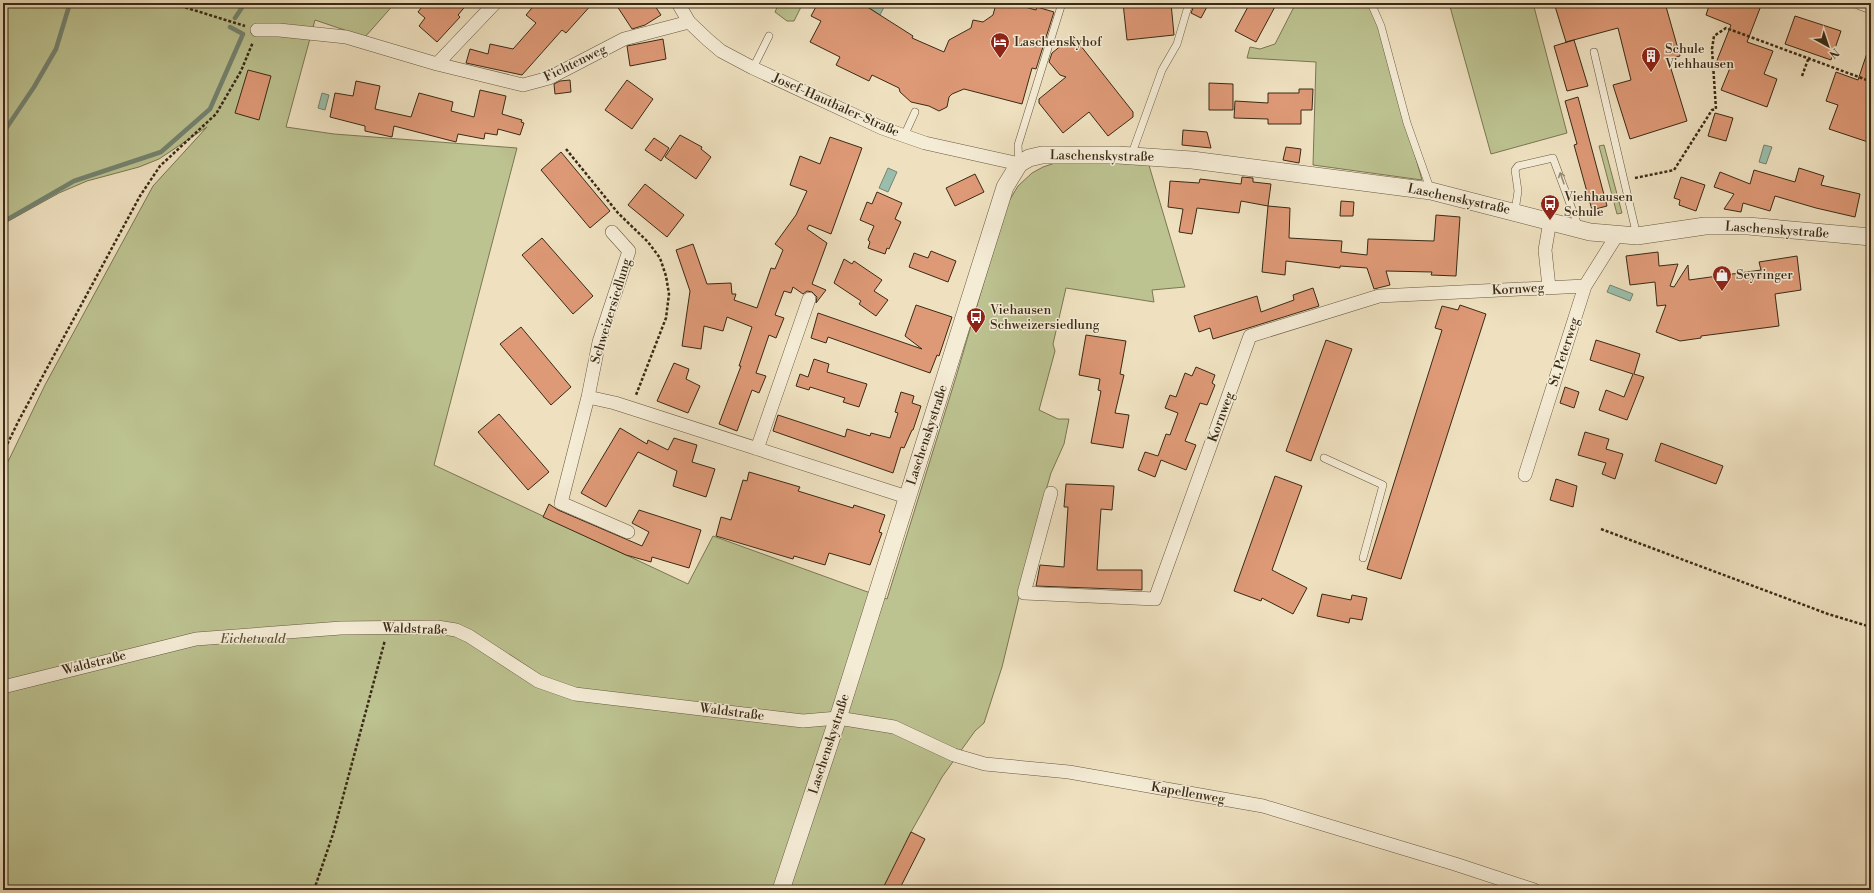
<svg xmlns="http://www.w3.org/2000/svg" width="1874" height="893" font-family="'Libre Bodoni',serif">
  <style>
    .green { fill: #bcc290; stroke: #7b7653 }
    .water { fill: #9bbeac; stroke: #748370 }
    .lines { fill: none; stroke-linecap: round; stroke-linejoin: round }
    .stream { stroke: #748370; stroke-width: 4.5 }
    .building { fill: #de9976; stroke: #3a2a16 }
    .service-casing { stroke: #675840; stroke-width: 8 }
    .minor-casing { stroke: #675840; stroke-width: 14 }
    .tertiary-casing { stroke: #675840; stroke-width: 18 }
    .path { stroke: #3a2a16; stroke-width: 2.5; stroke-dasharray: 3 2; stroke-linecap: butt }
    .service { stroke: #f5ecd6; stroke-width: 7 }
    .minor { stroke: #f5ecd6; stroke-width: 13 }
    .tertiary { stroke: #f5ecd6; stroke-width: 17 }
    .oneway { stroke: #988b76 }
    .labels { text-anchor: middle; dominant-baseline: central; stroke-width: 3; stroke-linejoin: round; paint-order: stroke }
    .poi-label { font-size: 13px; fill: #3a2a16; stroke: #f5ecd6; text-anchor: start }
    .street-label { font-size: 13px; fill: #3a2a16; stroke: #f5ecd6 }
    .park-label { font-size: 13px; font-style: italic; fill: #5a5034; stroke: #f5ecd6 }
  </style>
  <rect width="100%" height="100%" fill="#efe1c0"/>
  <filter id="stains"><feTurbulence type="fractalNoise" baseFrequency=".005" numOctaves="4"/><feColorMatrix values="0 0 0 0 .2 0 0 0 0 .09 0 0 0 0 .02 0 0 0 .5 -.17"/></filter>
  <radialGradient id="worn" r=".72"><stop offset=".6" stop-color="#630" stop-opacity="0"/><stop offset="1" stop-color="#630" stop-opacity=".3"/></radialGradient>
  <!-- green -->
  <path class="green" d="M3,3H395L365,37L315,20L286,127L334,134L517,148L434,465L688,584L713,536L887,599L956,377L1000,227L1006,206L1018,186L1032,173L1043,167L1055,163L1148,162L1185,287L1152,290L1154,302L1066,288L1053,344L1055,351L1039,410L1058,419H1069L1064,444L1051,473L1040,511L1002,667L984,723L975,731L942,777L911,832L884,890H3V472L45,385L153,186L207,127L159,159L139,167L87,181L59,193L3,224Z
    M779,3H803L794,21H787L775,12Z
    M1296,3H1369L1379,28L1422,180L1313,165L1316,62L1247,58L1250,47L1260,49L1275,44Z
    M1449,3H1533L1567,133L1491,154Z
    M1604,145L1622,213L1617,214L1599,146Z"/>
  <!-- water -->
  <path class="water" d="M868,3H886L880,15L867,6Z
    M322,93L329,95L325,110L318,108Z
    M1764,145L1772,147L1766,164L1759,162Z
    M888,168L897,172L888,192L879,188Z
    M1610,285L1633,294L1630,301L1607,292Z"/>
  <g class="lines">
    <!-- stream -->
    <path class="stream" d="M235,18L245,3
      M3,133L34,87L56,49L70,3
      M3,222L74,181L161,152L210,109L243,34L230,27"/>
  </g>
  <!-- building -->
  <path class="building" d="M425,3H468L458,15L460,17L437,42L419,26L425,18L418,12Z
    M536,3H593L566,33L562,30L522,75L466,63L470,49L488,54L490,44L513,49L536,23L526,15Z
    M615,3H653L661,15L645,25L632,29Z
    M818,3H861L913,36L912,38L944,52L949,40L971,28L973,20L983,22L993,15L996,4L1004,6L1005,3H1010L1036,10L1037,7L1054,12L1036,69L1032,68L1022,104L964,89L952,94L949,97L947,107L939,111L929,106L911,102L900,92L899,88L872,75L869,81L836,65L840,57L810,42L821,21L811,16Z
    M1123,3H1171L1174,35L1127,40Z
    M1195,3H1209L1201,18L1191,13Z
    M1250,3H1277L1256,42L1235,31Z
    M1554,3H1665L1680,56L1668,59L1687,121L1630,139L1613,85L1631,80L1618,28L1566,42Z
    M1710,3H1762L1747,42L1773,51L1764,74L1777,79L1767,107L1721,90L1730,68L1716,63L1731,25L1706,15Z
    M1795,16L1841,31L1831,60L1785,44Z
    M1073,36L1133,112V117L1108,136L1089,112L1063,133L1039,103V99L1066,77L1060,75L1049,62L1052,53Z
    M663,39L666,59L630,66L627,46Z
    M1574,40L1588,86L1567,91L1554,46Z
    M1869,47L1871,48V143L1829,129L1838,105L1826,101L1836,72L1858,80Z
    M248,70L271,76L259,120L235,113Z
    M570,80L571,92L555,94L554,84L560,81Z
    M627,80L653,99L632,129L605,110Z
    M356,81L380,86L375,109L411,117L419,93L453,102L451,111L474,117L480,90L506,96L502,114L522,120L521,122L524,123L520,135L498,129L497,135L485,133L484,139L458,134L456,142L394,126L392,137L365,131V126L330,117L335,93L353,96Z
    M1209,83L1233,84V110H1209Z
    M1299,89H1313L1312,110H1301V124H1268V119L1234,118L1235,101L1268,103V93H1299Z
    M1578,97L1607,206L1592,210L1574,145L1577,144L1565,101Z
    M1715,113L1733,118L1726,141L1708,136Z
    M1183,130L1207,132L1211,148L1182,145Z
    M680,135L702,147L701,149L711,157L696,179L665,157Z
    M830,137L862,148L831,234L809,225L807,229L827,243L812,284L826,290L816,303L817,297L812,292L807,291L803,294L793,287L791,293L784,291L775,315L784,318L776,338L769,335L756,373L766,376L759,393L752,390L737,431L719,424L741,366H739L752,327L727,317L723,331L704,326L701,349L682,346L690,291L676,250L693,244L707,284L731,283L732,294H736L734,300L757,308L771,268L775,269L783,250L775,244L796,215L807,191L790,185L800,156L820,164Z
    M654,138L669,148L661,161L645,150Z
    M1286,147L1301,149L1299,163L1283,160Z
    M561,152L610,211L590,228L541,170Z
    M1799,168L1824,176L1821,185L1860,194L1855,217L1816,208L1775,196L1770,211L1743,203L1741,212L1724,209L1734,194L1714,187L1720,172L1750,184L1754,170L1795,182Z
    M975,174L984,192L955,206L946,188Z
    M1242,177L1253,178V182L1271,184L1268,206L1241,201L1239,213L1197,208L1192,234L1179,232L1183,209L1168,207L1170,181L1199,183L1200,179L1241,184Z
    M1681,177L1705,185L1696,211L1679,205L1680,200L1674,198Z
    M645,184L684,215L667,237L628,205Z
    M877,192L902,203L895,219L901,222L889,249L887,248L885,254L868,248L870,242L868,240L874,226L860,220L867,202L872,204Z
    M1341,201L1354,202L1353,216H1340Z
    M1268,206L1290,208L1289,238L1342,241L1341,252L1367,255L1368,239L1434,241L1436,215L1460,217L1456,276L1431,275L1432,272L1386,271L1390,285L1374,289L1367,268L1340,266V268L1286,261L1285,275L1262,272Z
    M542,238L593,296L573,314L522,255Z
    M931,251L956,261L948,282L909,267L914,253L928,258Z
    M1658,252L1659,266L1678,264L1670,286L1674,287L1688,265L1689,280L1761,270L1759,262L1797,256L1801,290L1775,294L1779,326L1701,336V338L1680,341L1656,332L1666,305L1657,306L1655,282L1630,285L1626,256Z
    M844,259L852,264L854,261L882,280L874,291L888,300L876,316L859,304L861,301L834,283Z
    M1313,288L1319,306L1213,339L1210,328L1199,332L1194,316L1257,296L1261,312L1294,300L1293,295Z
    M916,305L952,317L939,356L937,355L930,373L828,337L826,343L811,338L818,313L922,349L905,336Z
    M1460,305L1486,314L1401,579L1367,569L1442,330L1435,328L1442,306L1458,310Z
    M521,327L571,387L551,405L500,344Z
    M1086,335L1126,341L1120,374L1124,375L1115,413L1129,415L1123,448L1091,443L1101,391L1098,390L1100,379L1079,375Z
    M1326,340L1352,349L1311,461L1286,451Z
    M1596,340L1640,354L1634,374L1644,377L1627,420L1599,410L1606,390L1624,397L1633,374L1590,360Z
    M814,359L829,364L827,372L867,384L859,407L843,402L845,398L810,387L809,390L796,386L800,374L808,377Z
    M674,363L689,369L686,379L700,386L688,413L657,401Z
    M1196,367L1215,375L1212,383L1215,385L1207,405L1200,403L1185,441L1196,445L1186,470L1161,460L1155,477L1138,470L1145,452L1158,456L1166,434L1170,435L1178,413L1165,408L1170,395L1176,397L1185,373L1192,376Z
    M1565,387L1579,392L1574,408L1560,403Z
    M901,392L914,396L912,403L921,406L913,430H912L904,448L901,447L893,473L773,431L778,415L845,437L847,429L870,436L871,433L890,438L898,413L895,412Z
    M499,414L549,472L528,490L478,432Z
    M620,428L647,444L648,440L668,450L674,438L697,445L692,462L715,469L706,497L673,486L677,471L638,452L606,507L581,493Z
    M1585,432L1609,439L1606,449L1623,454L1615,479L1602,474L1606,463L1578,455Z
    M1661,443L1723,466L1716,484L1655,461Z
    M749,472L800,487L798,491L853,508L854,505L885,515L879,532L882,533L870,565L829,553L825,565L794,556L793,559L716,536L721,517L731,520L743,480L747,481Z
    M1275,476L1302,486L1272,570L1307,588L1293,614L1262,598L1261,601L1234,591Z
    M1556,479L1577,486L1573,507L1550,500Z
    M1066,484L1114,486L1112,510L1101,509L1097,570H1142V590L1036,586L1040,565L1064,567L1068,507H1064Z
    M549,504L558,510L642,546L649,532L632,523L639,510L701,530L689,568L652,557L651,562L626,555L543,517Z
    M1322,594L1351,600L1352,595L1367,598L1362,620L1350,618L1349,623L1317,616Z
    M911,832L925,839L899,890H882Z"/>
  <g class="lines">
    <!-- service casing -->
    <g class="service-casing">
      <path id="service" d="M1371,3L1381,26L1407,123L1431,191
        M1594,52L1637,236
        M753,68L769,36
        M904,136L915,112
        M1131,156L1162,70L1177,44L1189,3
        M1019,164L1018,145L1062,3
        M1515,211L1518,191L1515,170L1518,166L1553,158L1579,228
        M1324,458L1383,485L1363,558"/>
    </g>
    <!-- minor casing -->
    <g class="minor-casing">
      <path id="minor" d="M678,3L689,22L708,40L721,51L753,68L882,128L925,143L1019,164
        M1860,3L1871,7
        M257,30H279L346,37L437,64L523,85L549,78L624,39L689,22
        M437,64L495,3
        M612,232L629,251L599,342L588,397L561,503L628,532
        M1549,287L1545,250L1550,221
        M588,397L615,403L907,497
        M757,449L809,299
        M1525,475L1585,286L1617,235
        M1051,493L1024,593L1155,599L1250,336L1379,296L1585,286
        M3,687L196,639L341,628L437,627L456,630L469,636L538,681L575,694L803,721L838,718L894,727L954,755L985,764L1069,772L1263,806L1455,864L1534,890"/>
    </g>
    <!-- tertiary casing -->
    <g class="tertiary-casing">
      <path id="tertiary" d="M781,890L838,718L1005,187L1019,164L1029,158L1042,155H1118L1192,160L1431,191L1590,232L1637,236L1705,226H1748L1871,237"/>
    </g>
    <!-- path -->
    <path class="path" d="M171,3L245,26
      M1802,76L1809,57
      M566,149L618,213L648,242L660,258L666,276L669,294L666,318L636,395
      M1635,178L1674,170L1712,110L1716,109L1712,49L1714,36L1726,28L1867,80
      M3,453L18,422L140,196L160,166L216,114L241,71L253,42
      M1601,529L1828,614L1871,627
      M314,890L333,834L385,640"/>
    <!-- service -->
    <use href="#service" class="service"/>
    <!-- minor -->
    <use href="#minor" class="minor"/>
    <!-- tertiary -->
    <use href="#tertiary" class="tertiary"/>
  </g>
  <!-- one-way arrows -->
  <defs><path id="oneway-shaft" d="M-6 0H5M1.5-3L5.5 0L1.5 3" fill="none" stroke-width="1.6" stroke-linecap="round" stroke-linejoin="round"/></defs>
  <use class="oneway" href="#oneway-shaft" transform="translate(1562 178) rotate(-109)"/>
  <!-- icons -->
  <defs>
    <g id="hotel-pin" transform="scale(1)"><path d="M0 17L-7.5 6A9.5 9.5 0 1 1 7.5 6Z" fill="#8f2418" stroke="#f5ecd6"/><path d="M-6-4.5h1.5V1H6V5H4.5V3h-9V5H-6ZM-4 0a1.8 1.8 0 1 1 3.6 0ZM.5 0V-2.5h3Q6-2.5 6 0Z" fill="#fff"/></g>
    <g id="building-pin" transform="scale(1)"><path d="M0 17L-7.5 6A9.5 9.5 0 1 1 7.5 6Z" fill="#8f2418" stroke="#f5ecd6"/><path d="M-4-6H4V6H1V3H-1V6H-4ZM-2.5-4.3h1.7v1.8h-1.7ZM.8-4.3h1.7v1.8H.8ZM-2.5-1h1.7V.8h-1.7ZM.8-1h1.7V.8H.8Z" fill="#fff"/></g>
    <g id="bus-pin" transform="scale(1)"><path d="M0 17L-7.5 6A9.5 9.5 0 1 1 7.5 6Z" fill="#8f2418" stroke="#f5ecd6"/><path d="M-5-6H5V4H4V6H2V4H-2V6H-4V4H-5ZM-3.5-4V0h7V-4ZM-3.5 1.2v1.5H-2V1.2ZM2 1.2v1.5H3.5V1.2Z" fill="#fff"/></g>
    <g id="shop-pin" transform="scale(1)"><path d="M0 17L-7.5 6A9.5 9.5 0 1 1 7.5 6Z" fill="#8f2418" stroke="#f5ecd6"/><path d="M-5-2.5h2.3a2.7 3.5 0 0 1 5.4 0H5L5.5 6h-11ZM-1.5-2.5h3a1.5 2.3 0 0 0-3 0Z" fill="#fff"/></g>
  </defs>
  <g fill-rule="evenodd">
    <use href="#hotel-pin" x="1000" y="42"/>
    <use href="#building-pin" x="1651" y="56"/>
    <use href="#bus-pin" x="1550" y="204"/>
    <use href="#shop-pin" x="1722" y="275"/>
    <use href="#bus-pin" x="976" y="317"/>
  </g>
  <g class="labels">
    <!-- poi labels -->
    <g class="poi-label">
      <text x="1014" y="42">Laschenskyhof</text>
      <text x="1665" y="49">Schule<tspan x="1665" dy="15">Viehhausen</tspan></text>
      <text x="1564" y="197">Viehhausen<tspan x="1564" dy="15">Schule</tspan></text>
      <text x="1736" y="275">Seyringer</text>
      <text x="990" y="310">Viehausen<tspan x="990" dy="15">Schweizersiedlung</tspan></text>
    </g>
    <!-- street labels -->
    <g class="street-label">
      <text transform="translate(575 63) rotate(-26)">Fichtenweg</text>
      <text transform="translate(836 105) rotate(24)">Josef-Hauthaler-Straße</text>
      <text transform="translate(1102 156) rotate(1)">Laschenskystraße</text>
      <text transform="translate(1459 199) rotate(12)">Laschenskystraße</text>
      <text transform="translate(1777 230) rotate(4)">Laschenskystraße</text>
      <text transform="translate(1518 289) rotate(-3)">Kornweg</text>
      <text transform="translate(611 311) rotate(-73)">Schweizersiedlung</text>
      <text transform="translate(1564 352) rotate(-72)">St. Peterweg</text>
      <text transform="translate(1221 417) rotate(-70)">Kornweg</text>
      <text transform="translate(927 435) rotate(-72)">Laschenskystraße</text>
      <text transform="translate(415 629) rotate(2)">Waldstraße</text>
      <text transform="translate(94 663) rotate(-14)">Waldstraße</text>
      <text transform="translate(732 712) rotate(7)">Waldstraße</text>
      <text transform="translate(829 744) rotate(-72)">Laschenskystraße</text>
      <text transform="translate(1188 793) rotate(10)">Kapellenweg</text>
    </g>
    <!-- park labels -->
    <g class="park-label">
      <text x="253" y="639">Eichetwald</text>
    </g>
  </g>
  <!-- margin -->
  <rect width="1874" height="893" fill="none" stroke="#efe1c0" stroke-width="16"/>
  <rect x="4" y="4" width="1866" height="885" fill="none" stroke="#3a2a16" stroke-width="2"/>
  <rect x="8" y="8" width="1858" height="877" fill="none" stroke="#3a2a16"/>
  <!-- north arrow -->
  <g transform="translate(1828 46) rotate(140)" stroke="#f5ecd6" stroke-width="3" paint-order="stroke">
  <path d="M0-3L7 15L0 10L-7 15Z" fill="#3a2a16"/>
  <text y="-6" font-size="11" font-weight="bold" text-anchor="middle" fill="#3a2a16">N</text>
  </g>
  <rect width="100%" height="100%" filter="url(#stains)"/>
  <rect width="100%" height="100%" fill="url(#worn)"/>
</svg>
